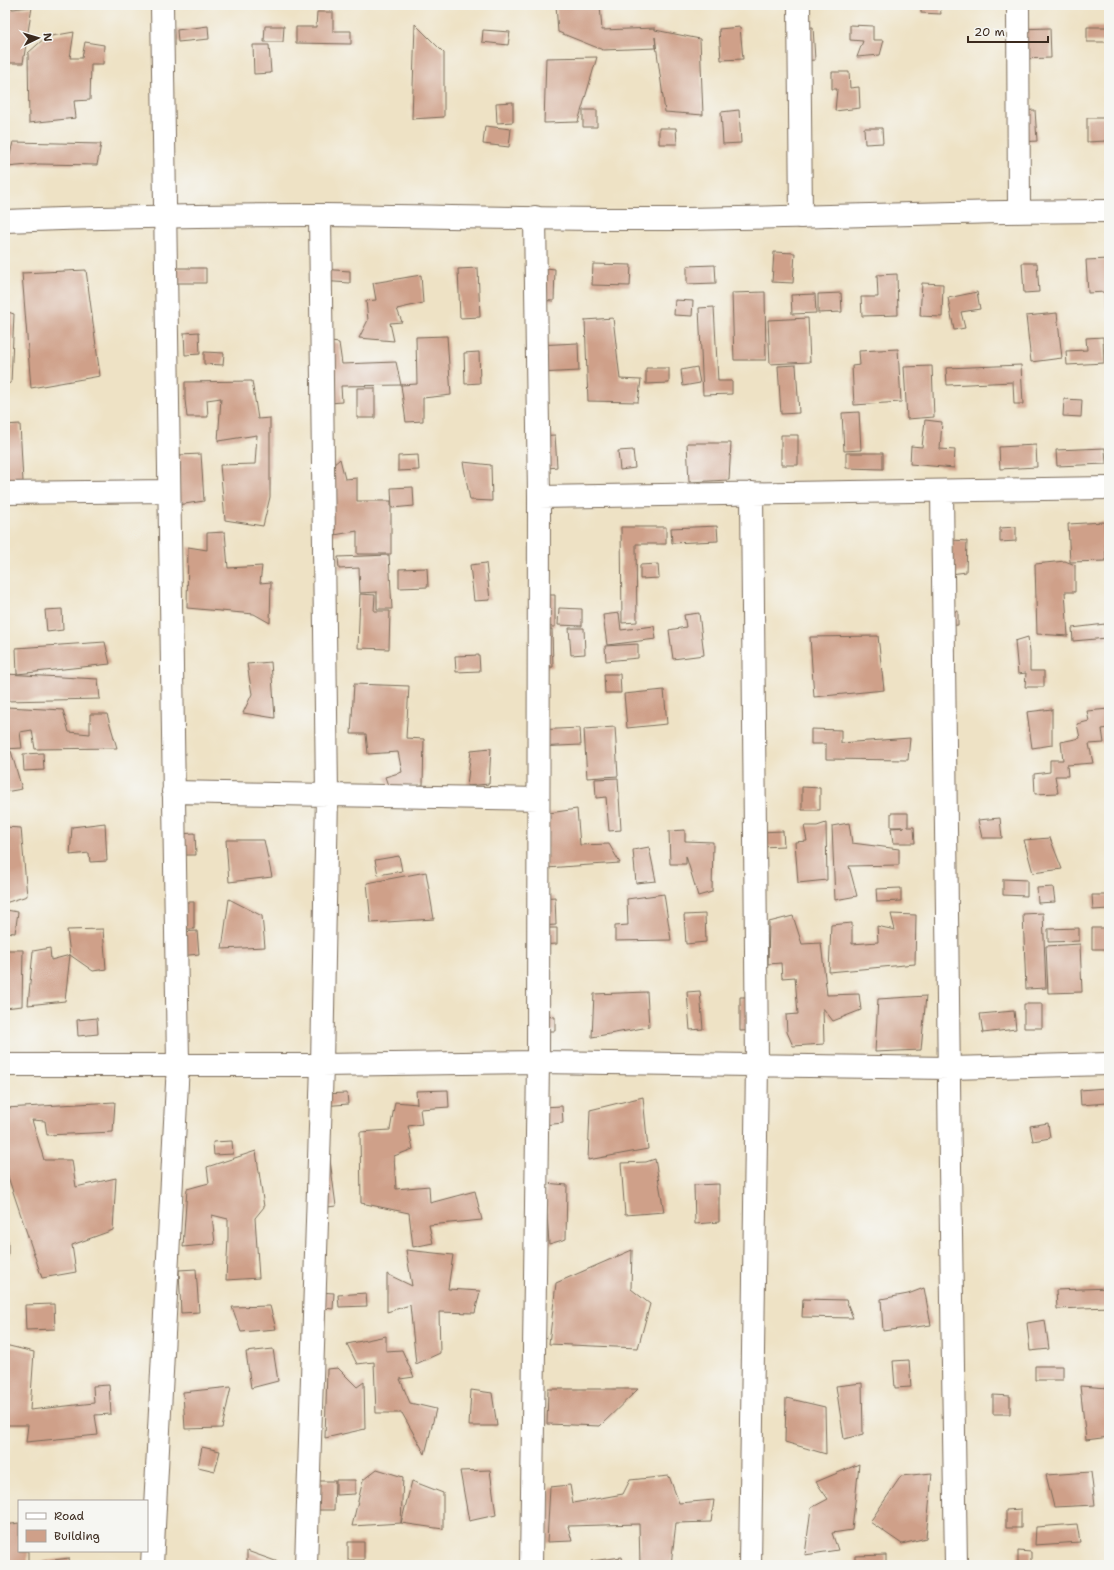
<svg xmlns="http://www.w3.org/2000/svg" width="1114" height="1570" font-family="'Shantell Sans',sans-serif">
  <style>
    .building { fill: #cfa089 }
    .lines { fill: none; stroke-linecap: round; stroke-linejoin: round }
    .street-casing { stroke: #7a6a58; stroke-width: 24 }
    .secondary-casing { stroke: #7a6a58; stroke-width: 24 }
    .street { stroke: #fff; stroke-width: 22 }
    .secondary { stroke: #fff; stroke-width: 22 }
  </style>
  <rect width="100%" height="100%" fill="#f6f6f2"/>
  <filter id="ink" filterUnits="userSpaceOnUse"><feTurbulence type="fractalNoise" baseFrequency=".025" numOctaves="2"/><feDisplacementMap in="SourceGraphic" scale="8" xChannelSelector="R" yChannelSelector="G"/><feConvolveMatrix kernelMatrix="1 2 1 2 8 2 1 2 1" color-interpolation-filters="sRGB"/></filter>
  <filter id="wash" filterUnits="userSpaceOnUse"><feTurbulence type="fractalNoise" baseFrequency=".012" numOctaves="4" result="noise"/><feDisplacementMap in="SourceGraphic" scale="16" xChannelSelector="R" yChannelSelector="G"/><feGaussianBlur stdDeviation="0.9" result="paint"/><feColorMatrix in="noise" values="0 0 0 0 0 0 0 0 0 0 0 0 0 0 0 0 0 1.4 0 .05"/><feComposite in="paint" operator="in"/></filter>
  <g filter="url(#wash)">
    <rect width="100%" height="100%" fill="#eee2c5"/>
    <g id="blocks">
      <!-- building -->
      <path class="building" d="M5,5H12V9L32,7L23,63H5Z
        M556,5H600L602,30L655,28V30L700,39L703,115L665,112L655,37L656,48L603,50L558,32Z
        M921,5H940L941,14L921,13Z
        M317,12H333V31H351V44L296,43V27H316Z
        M415,24L444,53V117L412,119Z
        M850,25L873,26V40H884L880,55L857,57L863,41L850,40Z
        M208,26L209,39L178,42L177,30Z
        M265,26H284L283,42H264Z
        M740,27L743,59L721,60L719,29Z
        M813,27L815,60L799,61L797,28Z
        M1087,27H1109V42H1087Z
        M1050,28L1051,58L1019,59L1018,29Z
        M483,30L510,32L508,45L482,42Z
        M74,32L70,58H82L85,42L104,45L103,64H91L90,100L74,101L76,118L29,123L28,53L46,37Z
        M253,45H269L271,73L254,74Z
        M597,57L578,122L544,123L546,58Z
        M832,72H849L850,88L859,87L860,108L835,111L837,89H832Z
        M513,102V122L497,123L496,103Z
        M583,110H597V127H583Z
        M739,110L741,143L723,144L721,112Z
        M1035,110L1037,141L1021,142L1019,111Z
        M1087,118H1106V141L1087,142Z
        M485,126L511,129L509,147L483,144Z
        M659,128H676L677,144H659Z
        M864,128H882L883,143L865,144Z
        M13,142L101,144L97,165L39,164L7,167Z
        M774,252L795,253L793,283L772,282Z
        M1109,259V308L1106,309L1105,292L1088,293L1086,260Z
        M1022,263H1037L1039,292L1024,293Z
        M593,264L631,265L630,286L592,285Z
        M715,265L716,283L687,284V266Z
        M537,267L555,269L554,301L535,300Z
        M170,268H206V283H170Z
        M478,268L480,317L460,318L458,269Z
        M320,269L350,271V283L320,281Z
        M86,270L100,376L31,388L22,273Z
        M897,274L898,315L862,316L861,297H878L877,275Z
        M421,275L423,303L397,309L402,322L390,323L394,341L359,338L368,320L366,301L376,300L373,283Z
        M922,283L943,284L942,317L920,316Z
        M765,292L766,360H734L732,293Z
        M977,292L980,309L961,312L965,328L954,330L948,298Z
        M841,293L842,312L818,313V294Z
        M815,294L816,313L792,314L791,295Z
        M675,300L693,301L692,316L674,315Z
        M714,307L718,381H732V394L703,395L699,308Z
        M5,311L14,314L11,383L5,384Z
        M1057,313L1062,358L1031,362L1026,316Z
        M613,318L620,379L641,380L638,402L588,401L585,320Z
        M808,318L810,362L770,364L768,320Z
        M199,332L200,354L185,355L184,333Z
        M447,336L451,395L423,398V421L406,422L401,385L417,384L416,337Z
        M1103,337L1104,363L1067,365L1066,351L1087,350L1086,338Z
        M331,342L339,343L342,364L396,362L401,385L341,386L342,402L330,403Z
        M578,343L579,371L538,373L537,345Z
        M898,349L901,402L854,405L852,366L860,365L859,351Z
        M204,352L224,353L223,365L204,364Z
        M479,352L480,383L465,384L464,353Z
        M796,365L799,413L781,414L778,366Z
        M1021,365L1023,404H1014L1013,382L947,385L946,368Z
        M932,366L934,417L907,419L904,367Z
        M697,367L700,383L683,386L681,370Z
        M646,368H669V383L646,384Z
        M252,381L258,419L270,418V497L263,526L225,520L220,465L255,464L257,435L218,441L221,398L207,400L208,417H187L185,400V382Z
        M357,388H375V418H357Z
        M1064,399L1082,400L1081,417L1063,416Z
        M859,412L861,450L844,451L842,413Z
        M925,420L942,422L940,449L955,450L954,468L910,464L911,446L922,447Z
        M20,424L23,482L5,485V425Z
        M555,435L557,467L540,469L537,436Z
        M781,435H798V465H781Z
        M687,443H731L729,480L689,482Z
        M1036,445L1037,467L1000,469L999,447Z
        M1105,448L1106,464L1057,466L1056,450Z
        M633,450L635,468L620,470L618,451Z
        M846,453H883V469L846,468Z
        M201,454L204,501L178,505L179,455Z
        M418,455L419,470L398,471V456Z
        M340,459L345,479L357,478V501H391V554H357V531L329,536L332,466Z
        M463,462L491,465L492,501L470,500Z
        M413,487L414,506L392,508L391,488Z
        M1104,522L1106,561L1070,562L1068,524Z
        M717,526L718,541L672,543L671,528Z
        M621,527H666V544H636L637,622L622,623Z
        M1016,527V541L1000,542V528Z
        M225,532L228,568L262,566L260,583L271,582L270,623L254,614L187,608L188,547L207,550V533Z
        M952,540L967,541L966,572L951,574Z
        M389,555L392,609H377V592L360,593L359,568L339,569L338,557Z
        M1065,561L1075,565V592H1065L1068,636L1037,634L1035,564Z
        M486,563L490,600L474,601L470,565Z
        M658,564L659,578L640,579V565Z
        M427,568L428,587L399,588V569Z
        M360,594L375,595L374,611H390L389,649L358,648Z
        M530,595H555V627L530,626Z
        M559,608L582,609V626L558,625Z
        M62,609L63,630L47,632L45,610Z
        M958,611V625L942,626V612Z
        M619,613L621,630L654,626L656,639L607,645L603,615Z
        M699,613L704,655L673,659L669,630L686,627L684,615Z
        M1105,624L1107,638L1073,641L1072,628Z
        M569,628H584L585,654L571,655Z
        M552,629L553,667L538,668L537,630Z
        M878,636L884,690L814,697L810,637Z
        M1028,637L1030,652V671H1044V687H1025L1026,673L1018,674L1015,641Z
        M105,642L110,664L17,674L16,648Z
        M638,644V658L606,661L605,646Z
        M479,655L480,671L456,672L455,656Z
        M271,662L275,718L243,713L252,694L247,664Z
        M5,674L98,679L100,699L5,701Z
        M604,674H620L621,693H605Z
        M354,684L409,686L406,738L424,739L423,785L389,788L385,777L402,772L398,752L368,754L366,734H351Z
        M664,690L667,724L627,728L624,694Z
        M6,707L63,710L69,732L90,734V714H107L117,748L35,749L32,730L20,732L22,748L5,749Z
        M1052,709V745L1032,748L1027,712Z
        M1109,709V728L1102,729L1104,743L1089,744L1093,763L1067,765L1068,776H1055L1058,793L1035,794L1034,774L1050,772V760H1063L1061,742L1080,738L1077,724L1089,721L1087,711Z
        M615,727L618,776L587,778L584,729Z
        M580,728L581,745L536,747L535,730Z
        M811,729L841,730V743L910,738L908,760L826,759V744H811Z
        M491,748L489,784L467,786L471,750Z
        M11,751L22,789L5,792V752Z
        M43,753L44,770L24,771L23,754Z
        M618,778L621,830L609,831L606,797L596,798L595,779Z
        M802,787L820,788V810H802Z
        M577,809L580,845L609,844L620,863L546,868L549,813Z
        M891,813H908V827H914L915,843H893L891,828L904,827H891Z
        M1000,818L1002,838H982L978,820Z
        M105,823L107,861L90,862L89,853L70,855L72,827Z
        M826,823L827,880L798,883L795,842L807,841L804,826H817Z
        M849,823L852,843L899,849V865L849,866L857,896L835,900L832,826Z
        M5,827L21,828L27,896L5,903Z
        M685,830V841L713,842L712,892L698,896L686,856V864H670L669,831Z
        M783,831L784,846L760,847V832Z
        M195,833L196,855H179L178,834Z
        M1050,838L1062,869L1033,873L1024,840Z
        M226,840H264L272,877L229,882Z
        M649,847L656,881L636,883L633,850Z
        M399,856L402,871L378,875L375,860Z
        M426,872L434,919L371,923L367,883Z
        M1003,879L1027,880V896L1003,895Z
        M1053,887L1055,902L1038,903L1037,888Z
        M901,888V901L877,902L876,889Z
        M664,894L671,940L615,941V926L628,925L627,899Z
        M1092,895H1108L1109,909L1093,910Z
        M555,897L556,925L540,926V898Z
        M229,899L262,916L265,947L222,949Z
        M178,902H194V929H178Z
        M6,910L18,912L15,933L5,932Z
        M1043,913L1046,988L1026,989L1023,914Z
        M705,914L706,942L686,944L684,915Z
        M891,914L916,915L915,964L829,972L831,925L852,923V944L878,942L877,926L895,930Z
        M793,916L802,944L821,943L827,995L859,994L861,1010L833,1021L823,1008L824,1044L793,1046L787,1032L786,1015L798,1014L795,977L782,978L781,963L768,964L769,922Z
        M537,928H557V944L538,945Z
        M1079,928V941L1048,942V929Z
        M1092,928H1108V949H1092Z
        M103,929L106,969L93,971L70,955L67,930Z
        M197,931L199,954L180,956L179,932Z
        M1080,944L1082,992L1048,993L1046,946Z
        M50,948L51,960L70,955L65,1001L28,1005L33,951Z
        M5,950H23L22,1006L5,1008Z
        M700,991L703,1029L690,1030L687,992Z
        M647,992L649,1027L592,1037L594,994Z
        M926,996L921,1050L875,1052L878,999Z
        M740,997H760L761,1030L740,1031Z
        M1024,1004H1042V1028H1024Z
        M1014,1011L1016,1029L983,1033L980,1014Z
        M539,1016L555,1017V1031H538Z
        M97,1018L98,1034L78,1036L77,1020Z
        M1106,1088L1107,1103L1081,1105L1080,1090Z
        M448,1090L449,1107L420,1109L422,1124L408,1126L413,1149L394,1156L396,1189L429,1186L430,1203L475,1191L482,1220L429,1225L433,1243L413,1247L409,1213L361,1203L360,1132L390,1130L395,1102L417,1104L416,1091Z
        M347,1093L348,1104L322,1106L321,1094Z
        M643,1097L648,1149L588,1160L590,1110Z
        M115,1102L113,1132L47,1135L45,1121L32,1120L44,1160H72L76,1187L116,1178L113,1230L72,1245L76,1272L42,1278L5,1168V1108Z
        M562,1106L563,1123L543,1125L542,1107Z
        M1048,1123L1050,1138L1033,1141L1030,1126Z
        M232,1141L233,1154L214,1155L213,1142Z
        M256,1151L264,1207L255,1218L259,1278L226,1280L228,1237V1219L212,1215L215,1244L183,1247L187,1189L209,1183L207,1167Z
        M655,1159L664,1212L625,1215L621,1163L646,1162Z
        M330,1160L336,1206L319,1208L314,1162Z
        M545,1183L567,1185L566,1239L549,1244Z
        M719,1184V1222L695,1224L694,1185Z
        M5,1240H8V1257H5Z
        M406,1250L453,1255L448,1289L480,1291L475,1313L439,1312L440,1353L416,1364L410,1305L387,1312V1274L412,1286Z
        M632,1250L631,1289L650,1304L638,1348L549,1344L556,1283Z
        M196,1269L199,1312L181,1313L179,1270Z
        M924,1288L931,1325L883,1331L881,1299L908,1294Z
        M1109,1288V1307L1057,1309L1056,1290Z
        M317,1292L334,1293L333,1309L316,1307Z
        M366,1293L367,1306L339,1307L338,1295Z
        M803,1299L846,1300L853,1318L802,1317Z
        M54,1304L55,1329L26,1330L25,1305Z
        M270,1306L276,1329L241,1332L232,1307Z
        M1045,1320L1049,1349L1030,1351L1027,1323Z
        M386,1336V1351L402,1350L414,1377L400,1379L410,1403L436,1409L425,1454L402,1413H376L374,1362L357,1364L347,1344Z
        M5,1345L34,1352L30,1410L94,1403L93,1386L109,1385L111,1414L95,1415L98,1435L26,1442L28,1425H5Z
        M273,1349L278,1381L251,1388L246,1352Z
        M909,1360L911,1387L895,1388L893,1361Z
        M1035,1366H1063V1380H1035Z
        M338,1368L357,1387L364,1382L365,1429L325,1438L327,1369Z
        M862,1383L863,1434L844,1439L836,1386Z
        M1080,1386L1109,1388V1437L1086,1440Z
        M231,1387L222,1428L185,1429L183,1392Z
        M548,1389H638L600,1426L547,1424Z
        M471,1390L492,1393L497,1426H469Z
        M993,1395L1010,1396V1414H993Z
        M786,1398L825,1407L826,1454L785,1442Z
        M202,1447L220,1451L215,1471L198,1467Z
        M859,1464L852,1530L832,1533L838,1550L805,1555L811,1508L828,1499L816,1482Z
        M377,1469L403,1477L401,1523L352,1526L363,1480Z
        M490,1470L496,1515L469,1521L460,1471Z
        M1091,1472L1095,1505L1054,1507L1046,1475Z
        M932,1473L926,1538L902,1544L870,1522L901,1476Z
        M669,1476L679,1503L714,1500L711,1522L676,1523L671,1565H640L639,1524L568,1526L572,1541L547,1542L550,1487L570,1485L573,1503L623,1494L630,1480Z
        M336,1480H355V1494L336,1495Z
        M317,1481H335L334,1510H317Z
        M412,1481L443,1493V1529L401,1523Z
        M1021,1509V1528H1006V1510Z
        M19,1523V1551H28V1565H5V1525Z
        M1077,1524L1080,1542L1035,1545L1036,1527Z
        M348,1542H364V1560H348Z
        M247,1551L281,1563V1565H247Z
        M1018,1551L1031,1552V1565H1018Z
        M886,1555V1565H855V1556Z
        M622,1557L623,1565H591V1561Z
        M69,1558L70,1565H38V1562Z"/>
    </g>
  </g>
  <g filter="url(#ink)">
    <use href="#blocks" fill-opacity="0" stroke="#7a6a58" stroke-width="1"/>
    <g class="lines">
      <!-- street casing -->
      <g class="street-casing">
        <path id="street" d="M799,5L801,217
          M1018,5L1019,211
          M942,491L950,1167L956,1565
          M5,493L168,491
          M539,497L1109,488
          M173,792L538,799
          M5,1065H322L538,1062L949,1068L1109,1064
          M152,1565L178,1064L162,5
          M306,1565L322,1065L327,795L320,215
          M531,1565L538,1062L539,497L535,217
          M750,1565L757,1065L752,493"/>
      </g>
      <!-- secondary casing -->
      <g class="secondary-casing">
        <path id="secondary" d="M5,221C110,217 216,215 321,215C436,216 551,220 665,219C813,218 961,211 1109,211"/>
      </g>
      <!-- street -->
      <use href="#street" class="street"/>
      <!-- secondary -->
      <use href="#secondary" class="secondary"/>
    </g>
  </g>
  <!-- margin -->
  <rect width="1114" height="1570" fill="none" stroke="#f6f6f2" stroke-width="20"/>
  <!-- legend -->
  <rect x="18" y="1500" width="130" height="52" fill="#f6f6f2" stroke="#aba49d"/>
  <rect x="26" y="1513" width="20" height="6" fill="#ffffff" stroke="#aba49d"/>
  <text x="54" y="1520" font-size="12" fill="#3b2a1e">Road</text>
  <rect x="26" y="1530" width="20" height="12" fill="#cfa089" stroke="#aba49d"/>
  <text x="54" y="1540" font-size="12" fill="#3b2a1e">Building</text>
  <!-- north arrow -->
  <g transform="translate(38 38) rotate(85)" stroke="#f6f6f2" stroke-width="3" paint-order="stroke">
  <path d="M0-3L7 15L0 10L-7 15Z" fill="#3b2a1e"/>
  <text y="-6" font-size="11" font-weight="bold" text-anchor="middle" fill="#3b2a1e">N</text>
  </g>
  <!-- scale -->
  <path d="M968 36v6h80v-6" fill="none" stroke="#3b2a1e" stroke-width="2"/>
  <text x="974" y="36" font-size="12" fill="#3b2a1e" stroke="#f6f6f2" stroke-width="3" paint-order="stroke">20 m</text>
</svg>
